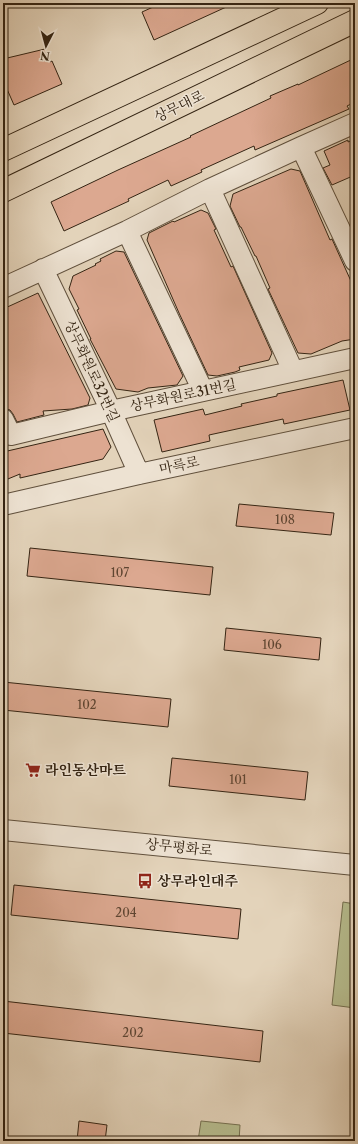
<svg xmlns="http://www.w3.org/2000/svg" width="358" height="1144" font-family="'Libre Caslon Text','Noto Serif KR',serif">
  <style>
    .green { fill: #b6bc8e; stroke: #757050 }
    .building { fill: #dca890; stroke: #342413 }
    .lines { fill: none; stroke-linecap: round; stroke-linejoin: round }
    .minor-casing { stroke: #60503d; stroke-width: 22 }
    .major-casing { stroke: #342413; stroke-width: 24 }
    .minor { stroke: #ede2d2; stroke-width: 20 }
    .major { stroke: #e3d3ba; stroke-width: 22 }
    .labels { text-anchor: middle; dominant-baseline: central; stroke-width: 3; stroke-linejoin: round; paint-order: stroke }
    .number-label { font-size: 12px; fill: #5e4532 }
    .street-label { font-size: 14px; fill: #342413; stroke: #ede2d2 }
    .poi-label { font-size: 14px; font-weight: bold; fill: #342413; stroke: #ede2d2; text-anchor: start }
  </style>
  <rect width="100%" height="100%" fill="#e3d3ba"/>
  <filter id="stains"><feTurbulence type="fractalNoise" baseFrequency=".005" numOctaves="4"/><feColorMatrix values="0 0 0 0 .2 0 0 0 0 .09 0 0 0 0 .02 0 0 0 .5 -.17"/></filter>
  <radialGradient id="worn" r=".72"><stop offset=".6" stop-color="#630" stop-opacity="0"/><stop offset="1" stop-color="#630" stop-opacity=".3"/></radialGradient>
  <!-- green -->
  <path class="green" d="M343,902L355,904V1008L332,1005Z
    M201,1121L240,1125L239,1141H198Z"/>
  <!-- building -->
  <path class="building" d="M162,3H235L154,40L142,12Z
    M45,49L50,62L52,61L62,84L14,105L3,80V59Z
    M355,58V102L347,106L349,109L255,150L254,146L201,170L202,172L171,186L168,180L128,199L129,201L64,231L51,202L118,170L191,137L190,136L271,98L270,96L298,84V85Z
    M355,139V175L332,185L323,168L330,165L324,151L348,140V142Z
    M291,169L300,171L330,240L332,239L355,290V339L342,341L311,354L298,353L268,289L270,288L256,256H255L241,227H240L230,206L233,194Z
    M201,210L208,213L216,229L214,230L231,267L233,266L272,353L269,360L239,367L240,370L235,372L217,376L208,375L179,313L147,240L149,233L173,221L174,222Z
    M116,251L124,252L183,376L177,385L148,388L138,392L116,389L90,339H91L77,310L79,309L69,289L73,276L96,265L95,264L101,261L100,259Z
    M38,293L90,398L88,405L72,409L43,411L44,415L17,422L13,414L10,410L3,408V309Z
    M343,380L350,410L284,424L283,419L209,435L210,441L162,452L154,420L203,409L205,415L242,406L241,404L277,396V394Z
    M103,429L111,447L103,459L20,478V474L3,481V452Z
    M239,504L334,513L331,535L236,526Z
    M30,548L213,567L210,595L27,576Z
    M226,628L321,638L319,660L224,650Z
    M3,682L171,699L168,727L3,710Z
    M172,758L308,772L305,800L169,786Z
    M14,885L241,909L238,939L11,915Z
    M3,1001L263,1031L260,1062L3,1033Z
    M79,1121L107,1125L105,1141H77Z"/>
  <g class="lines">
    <!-- minor casing -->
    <g class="minor-casing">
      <path id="minor" d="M301,147L355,261
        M210,189L293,371
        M127,231L203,391
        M43,269L111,411L139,474
        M3,288L127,231L210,189L301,147L355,123
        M3,419L11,435L111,411L355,358
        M3,505L139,474L355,428
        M3,830L355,865"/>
    </g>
    <!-- major casing -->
    <g class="major-casing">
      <path id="major" d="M3,150L317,3
        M3,191L355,21"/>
    </g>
    <!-- minor -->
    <use href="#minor" class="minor"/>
    <!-- major -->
    <use href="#major" class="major"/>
  </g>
  <!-- icons -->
  <defs>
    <g id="supermarket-bare" transform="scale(1.2)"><path d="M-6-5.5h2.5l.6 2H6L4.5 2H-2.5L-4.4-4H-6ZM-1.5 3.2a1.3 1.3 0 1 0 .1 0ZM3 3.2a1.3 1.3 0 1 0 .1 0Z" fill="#8f2418" stroke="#ede2d2" stroke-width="2.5" paint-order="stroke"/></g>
    <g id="bus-bare" transform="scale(1.2)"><path d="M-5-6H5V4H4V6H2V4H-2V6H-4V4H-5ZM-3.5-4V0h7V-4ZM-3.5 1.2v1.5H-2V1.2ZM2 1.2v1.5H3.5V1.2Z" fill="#8f2418" stroke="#ede2d2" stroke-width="2.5" paint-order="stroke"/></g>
  </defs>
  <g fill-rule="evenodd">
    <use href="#supermarket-bare" x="33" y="770"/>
    <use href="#bus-bare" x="145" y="881"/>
  </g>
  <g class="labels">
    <!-- number labels -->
    <g class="number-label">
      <text x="285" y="519">108</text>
      <text x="120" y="572">107</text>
      <text x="272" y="644">106</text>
      <text x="87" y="704">102</text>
      <text x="238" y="779">101</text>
      <text x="126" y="912">204</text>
      <text x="133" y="1032">202</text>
    </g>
    <!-- street labels -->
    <g class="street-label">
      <text transform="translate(179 106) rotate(-26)">상무대로</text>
      <text transform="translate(92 371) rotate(65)">상무화원로32번길</text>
      <text transform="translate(183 395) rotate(-12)">상무화원로31번길</text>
      <text transform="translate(179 465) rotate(-12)">마륵로</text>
      <text transform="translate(179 847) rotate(6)">상무평화로</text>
    </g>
    <!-- poi labels -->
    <g class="poi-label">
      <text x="45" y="770">라인동산마트</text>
      <text x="157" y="881">상무라인대주</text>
    </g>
  </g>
  <!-- margin -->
  <rect width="358" height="1144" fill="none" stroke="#e3d3ba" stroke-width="16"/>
  <rect x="4" y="4" width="350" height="1136" fill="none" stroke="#342413" stroke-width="2"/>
  <rect x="8" y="8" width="342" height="1128" fill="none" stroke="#342413"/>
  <!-- north arrow -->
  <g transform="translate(46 46) rotate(186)" stroke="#ede2d2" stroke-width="3" paint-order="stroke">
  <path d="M0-3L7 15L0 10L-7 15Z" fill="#342413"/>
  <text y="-6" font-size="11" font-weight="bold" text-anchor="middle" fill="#342413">N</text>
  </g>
  <rect width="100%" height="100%" filter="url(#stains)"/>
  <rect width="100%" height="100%" fill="url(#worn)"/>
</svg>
